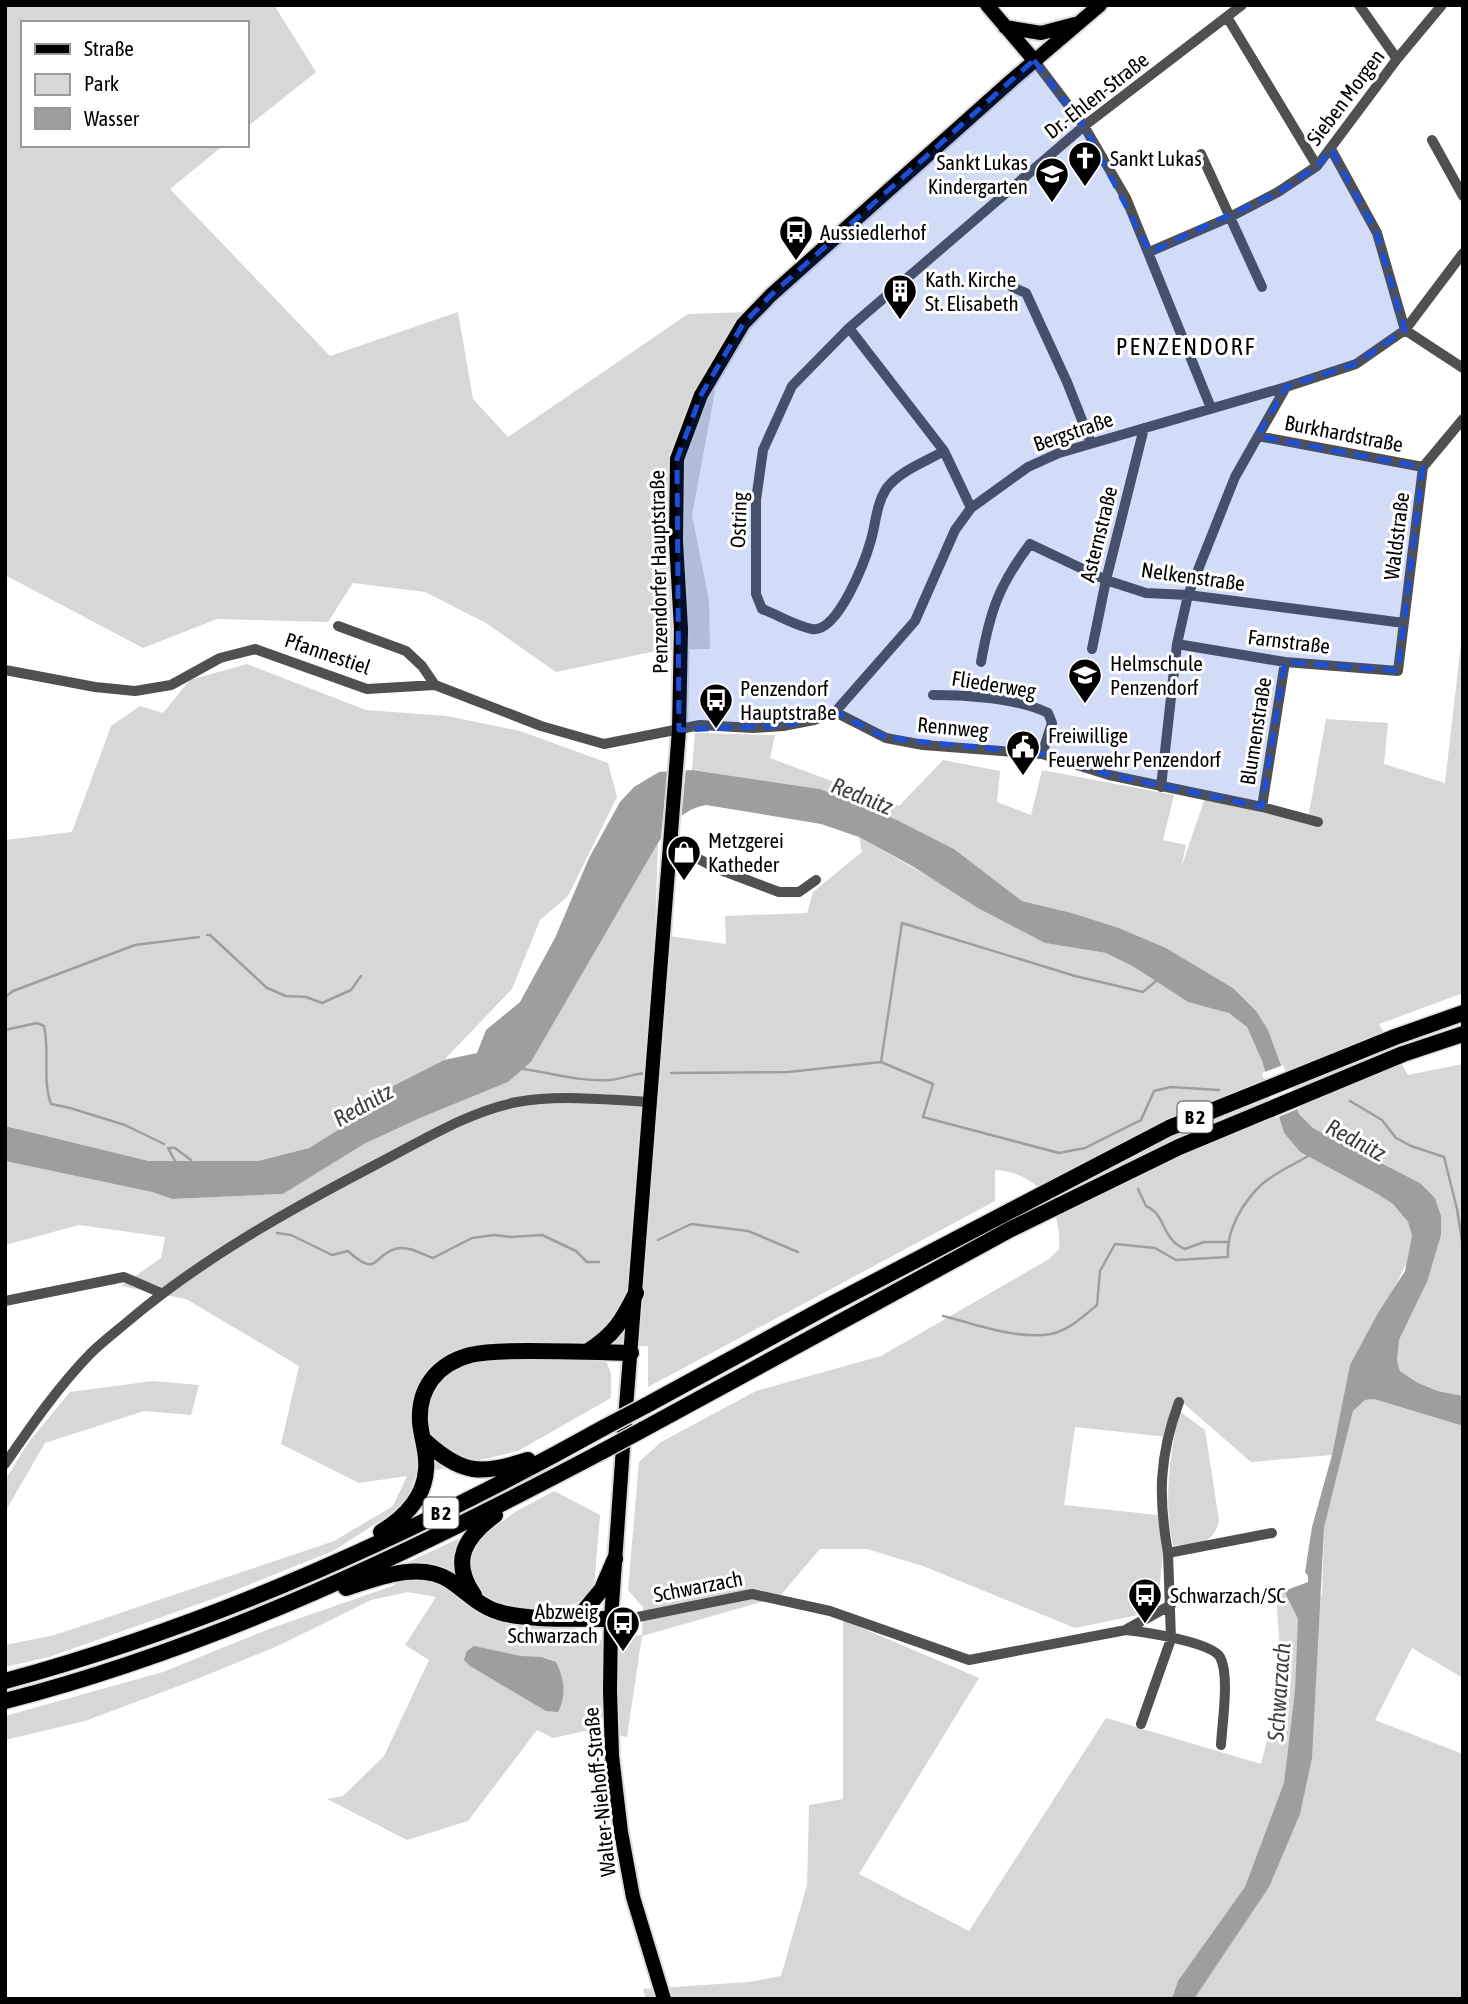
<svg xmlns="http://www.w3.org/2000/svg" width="1468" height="2004" font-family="'Asap Condensed',sans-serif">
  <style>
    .green { fill: #d7d7d7 }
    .water { fill: #9e9e9e }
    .pier { fill: #fff }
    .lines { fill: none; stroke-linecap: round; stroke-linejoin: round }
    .stream { stroke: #9e9e9e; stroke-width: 2.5 }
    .major-casing { stroke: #dbdbdb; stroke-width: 18 }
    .highway-casing { stroke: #dbdbdb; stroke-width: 19 }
    .minor { stroke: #505050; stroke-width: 10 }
    .major { stroke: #000; stroke-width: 14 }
    .highway { stroke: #000; stroke-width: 16 }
    .highway-bridge-casing { stroke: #dbdbdb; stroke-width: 19; stroke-linecap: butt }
    .highway-bridge { stroke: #000; stroke-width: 16 }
    .marked { fill: #1d4ed8; fill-opacity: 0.2; stroke: #1d4ed8; stroke-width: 5; stroke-dasharray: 14 9; stroke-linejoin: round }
    .labels { text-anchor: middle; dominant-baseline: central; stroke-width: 6; stroke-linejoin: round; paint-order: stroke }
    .shield { fill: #fff; stroke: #4c4c4c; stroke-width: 2 }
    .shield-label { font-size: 19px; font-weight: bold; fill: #000 }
    .street-label { font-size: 21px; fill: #000; stroke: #fff }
    .poi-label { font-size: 21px; fill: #000; stroke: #fff; text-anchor: start }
    .water-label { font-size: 23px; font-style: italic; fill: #3f3f3f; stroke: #fff }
    .quarter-label { font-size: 24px; letter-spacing: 2px; fill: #000; stroke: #fff }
  </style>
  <rect width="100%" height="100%" fill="#fff"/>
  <!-- green -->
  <path class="green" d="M5,5H274L316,72L247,127V23H23V145H224L170,189L330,356L458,312L473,399L508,437L688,314L748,312L717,360L715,391L692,515L709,601L710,649L661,650L556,672L486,623L425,592L353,583L328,622L217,619L143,648L5,575Z
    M1463,626V993L1379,1024L1408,1075L1463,1064V1396L1438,1391L1418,1383L1400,1371L1397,1361L1399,1340L1427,1282L1420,1183L1313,1128L1299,1114L1268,1030L1233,988L1166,948L1119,928L1072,913L1022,901L954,849L897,820L820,789L692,770L695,733L775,735L770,758L899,806L943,760L1000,771L997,802L1031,815L1042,770L1174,795L1163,840L1186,845L1181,868L1205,798L1307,824L1326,719L1388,723L1384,764L1445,783Z
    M247,664L366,710L447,716L520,731L608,763L617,797L568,896L540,920L512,989L444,1060L391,1087L354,1120L309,1148L258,1161H149L5,1126V840L72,832L111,726L140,706L163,713L190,680Z
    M859,837L1045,943L1106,953L1134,967L1188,1002L1229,1012L1247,1027L1262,1061L1284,1133L1300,1152L1374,1192L1393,1204L1408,1222L1412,1236L1407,1262L1346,1387L1332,1455L1251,1462L1182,1402L1168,1437L1075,1427L1064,1505L1158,1515L1163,1554L1157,1611L1075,1628L923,1566L867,1549H820L779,1597L642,1636L627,1737L585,1731L553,1738L537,1730L468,1821L407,1840L327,1799L343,1796L384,1756L429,1660L405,1645L436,1597L408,1592L371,1600L280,1645L192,1681L85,1721L5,1740V1716L163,1672L269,1629L395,1585L400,1566L466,1535L480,1538L515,1512L554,1491L600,1515L594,1587L576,1604L543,1608L594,1641L642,1635L643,1607L628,1590L639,1462L661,1442L756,1391L881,1356L1049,1259L1059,1249C1062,1207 1039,1172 995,1170V1201L648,1387V1346H601L611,1374V1398L518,1451L416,1475L405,1505L333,1551L218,1597L49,1657L5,1667V1645L55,1635L334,1541L393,1506L407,1476L359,1483L281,1444L299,1366L186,1299L121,1286L161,1258L165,1237L79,1225L5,1245V1161L152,1192L172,1199L283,1194L364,1144L420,1118L508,1082L531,1062L658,843L655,934L726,944L725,916L807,913L813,892L862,852Z
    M153,1381L199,1385L191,1415L144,1411L45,1443L5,1512V1480L28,1443L70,1392Z
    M1374,1399L1463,1426V1678L1412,1648L1375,1720L1463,1754V1999H646L643,1989L749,1982L781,1976L807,1885L809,1805L843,1799V1620L979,1678L859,1874L969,1931L1106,1718L1261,1764L1282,1682L1276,1593L1284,1591L1297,1616L1319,1603L1322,1593L1324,1528L1353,1411L1365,1400Z
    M1179,1411L1205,1430L1219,1520C1214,1546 1196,1543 1173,1546C1163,1497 1170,1459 1179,1411Z"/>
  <!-- water -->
  <path class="water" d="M692,770L820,789L857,803L897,820L954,849L1022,901L1072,913L1119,928L1166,948L1233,988L1256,1011L1268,1030L1299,1114L1313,1128L1420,1183L1435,1198L1441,1216V1235L1427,1282L1399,1340L1397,1361L1400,1371L1418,1383L1438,1391L1463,1396V1426L1374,1399L1365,1400L1353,1411L1324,1528L1312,1758L1300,1814L1269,1887L1194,1999H1172L1178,1981L1245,1887L1284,1783L1295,1691L1298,1619L1284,1591L1308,1582V1576L1305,1572L1312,1527L1332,1455L1350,1365L1378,1313L1405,1271L1412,1236L1408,1222L1393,1204L1374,1192L1300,1152L1284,1133L1262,1061L1247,1027L1229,1013L1188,1002L1134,967L1106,953L1045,943L978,908L912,866L859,837L821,824L706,805C683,809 671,825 658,843L531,1062L508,1082L420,1118L364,1144L283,1194L172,1199L152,1192L5,1161V1126L149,1161H258L309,1148L354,1120L391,1087L444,1060L477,1053L486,1030L520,1002L555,938L589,858L620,802L634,787L659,772Z
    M474,1646L521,1656L541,1657L556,1662C564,1678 567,1695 558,1712L546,1711L470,1666L464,1660L467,1651Z"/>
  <!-- pier -->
  <path class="pier" d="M686,767L681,821L660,847L668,768Z
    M1283,1065L1300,1108L1276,1118L1262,1073Z"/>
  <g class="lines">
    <!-- stream -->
    <path class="stream" d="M207,935H210L267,988L286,996L306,997L322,1003L351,990L361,976
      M5,997L13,991L135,945L199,937
      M5,1030L37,1023L44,1026C50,1052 42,1080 51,1104L70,1108L125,1125L164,1144
      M881,1062L902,923L1075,976L1143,992L1156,981
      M523,1069C553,1073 580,1082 610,1080C623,1079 634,1073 648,1073
      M671,1073L788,1072L881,1062L933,1084L923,1117L1059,1153L1085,1148L1141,1120L1154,1091L1171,1087L1219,1090
      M1350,1101L1382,1120L1396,1138L1411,1146L1444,1157L1457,1209L1463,1247
      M168,1148L176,1163
      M168,1148H175L191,1160
      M1138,1189L1146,1206C1167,1215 1160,1238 1185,1249L1204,1242H1227
      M277,1233L291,1235L332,1255L348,1251C378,1279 373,1255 395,1249C407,1245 422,1254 433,1258L472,1238L494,1235L511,1237L542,1235L576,1251L587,1262H599
      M658,1240L691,1224L748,1231L798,1252
      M943,1316C976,1324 1017,1340 1051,1334C1069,1330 1084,1316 1097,1305L1100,1271L1115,1244L1155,1248L1176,1260L1228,1257C1226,1230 1243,1202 1262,1184C1276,1172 1295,1164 1310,1155"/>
    <!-- major casing -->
    <g class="major-casing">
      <path id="major" d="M987,5L1034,60
        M1005,27L1041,33L1075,24
        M664,1999L633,1897L621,1832L612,1756L610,1691L611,1619L624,1433L679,730L681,629L676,541L677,459L701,395L743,324L771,295L1012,80L1100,5"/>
    </g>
    <!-- highway casing -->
    <g class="highway-casing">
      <path id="highway" d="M588,1351C614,1335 622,1321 636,1293
        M645,1406L830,1305L1169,1128L1395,1037L1463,1013
        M642,1430L1011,1229L1179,1147L1403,1054L1463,1034
        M424,1440C462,1475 480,1475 528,1460
        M381,1532C404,1518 424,1498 426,1470C428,1453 421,1437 420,1422C418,1388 437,1364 470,1355C488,1351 509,1351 529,1351C563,1351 597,1352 631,1353
        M346,1588C377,1578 419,1561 449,1580C466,1591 480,1607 499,1612C528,1621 580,1618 611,1619
        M474,1595C450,1561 465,1537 495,1515
        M578,1618L602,1589L615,1559
        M5,1681C216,1624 415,1533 605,1427
        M5,1701C215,1647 412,1552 603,1451"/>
    </g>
    <!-- minor -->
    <path class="minor" d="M1359,5L1397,59
      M1227,17L1317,166
      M1034,60L1084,126L1126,198L1211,408
      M1432,140L1463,196
      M1331,149L1377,233L1405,330
      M1201,154L1262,287
      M1149,252L1230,217L1278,192L1317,166L1397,59L1442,5
      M1012,287L1026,293L1067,382L1091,443
      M849,328L944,451L971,508
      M1405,330L1463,368
      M1258,436L1423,467
      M944,451C925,462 899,471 886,489C876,505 876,523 871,540C865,561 838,633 812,629C796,626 778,615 762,609L756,594V500L763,450L792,386L849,328L1084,126L1242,5
      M338,626L406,651L422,666L435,685
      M1177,644L1285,662L1398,671L1423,467L1463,419
      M1092,649L1106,580L1144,428
      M981,662C990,611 999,585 1030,544L1106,580L1146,593L1188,595L1404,623
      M5,670L95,687L135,691L171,685L220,658L255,649L367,689L435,685L541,726L604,744L700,725L753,728L783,726L814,720L835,712L915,621L955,530L971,508L1028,467L1059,453L1286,387L1356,364L1405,330L1463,253
      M933,695C966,695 1018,698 1048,713L1052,723L1042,754
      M835,712L886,738L923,745L1042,754L1109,775L1262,807L1318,822
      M1161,787L1177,644L1188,595L1235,477L1286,387
      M1262,807L1285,662
      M672,836L689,854L718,869L779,892H799L816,880
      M5,1301L124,1277L161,1293
      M5,1464C31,1426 58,1387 90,1354C101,1343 114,1333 126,1323C201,1259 289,1210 377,1164C422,1141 467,1112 517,1102C560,1094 607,1100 650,1102
      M1168,1553C1158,1497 1159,1456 1179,1402
      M611,1619L638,1617L752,1594L830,1611L969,1660L1126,1630C1145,1632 1211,1642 1220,1657C1230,1675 1222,1724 1221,1745
      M1127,1629L1171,1605
      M1141,1724L1171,1639L1168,1553L1272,1533"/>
    <!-- major -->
    <use href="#major" class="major"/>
    <!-- highway -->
    <use href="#highway" class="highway"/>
    <!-- highway-bridge casing -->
    <g class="highway-bridge-casing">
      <path id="highway-bridge" d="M605,1427L645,1406
        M603,1451L642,1430"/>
    </g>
    <!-- highway-bridge -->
    <use href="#highway-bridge" class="highway-bridge"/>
  </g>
  <!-- marked area -->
  <path class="marked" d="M1034,60L1084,126L1150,252L1278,192L1317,166L1331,149L1377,233L1405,330L1356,364L1286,387L1258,436L1423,467L1398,671L1285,662L1262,807L1109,775L1042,754L886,738L835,712L783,726L679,730L677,459L701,395L743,324L771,295Z"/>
  <!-- icons -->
  <defs>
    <g id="church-pin" transform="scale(1.75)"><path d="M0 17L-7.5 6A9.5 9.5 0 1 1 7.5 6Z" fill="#000" stroke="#fff"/><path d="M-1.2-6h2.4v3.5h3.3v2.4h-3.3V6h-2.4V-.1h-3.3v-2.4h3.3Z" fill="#fff"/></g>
    <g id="school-pin" transform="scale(1.75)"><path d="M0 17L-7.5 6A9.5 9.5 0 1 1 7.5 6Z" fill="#000" stroke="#fff"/><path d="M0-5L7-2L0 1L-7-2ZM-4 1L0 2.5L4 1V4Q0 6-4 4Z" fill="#fff"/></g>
    <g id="bus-pin" transform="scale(1.75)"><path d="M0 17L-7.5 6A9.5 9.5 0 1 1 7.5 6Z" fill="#000" stroke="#fff"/><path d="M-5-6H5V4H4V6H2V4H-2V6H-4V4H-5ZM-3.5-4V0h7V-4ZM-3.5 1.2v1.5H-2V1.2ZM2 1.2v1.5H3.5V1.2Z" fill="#fff"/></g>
    <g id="building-pin" transform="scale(1.75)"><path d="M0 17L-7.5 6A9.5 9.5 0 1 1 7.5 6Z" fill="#000" stroke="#fff"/><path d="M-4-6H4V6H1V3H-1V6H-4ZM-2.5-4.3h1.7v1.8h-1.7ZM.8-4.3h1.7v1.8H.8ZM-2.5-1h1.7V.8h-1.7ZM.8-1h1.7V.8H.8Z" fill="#fff"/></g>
    <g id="civic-pin" transform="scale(1.75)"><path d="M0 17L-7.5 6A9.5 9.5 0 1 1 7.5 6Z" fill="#000" stroke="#fff"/><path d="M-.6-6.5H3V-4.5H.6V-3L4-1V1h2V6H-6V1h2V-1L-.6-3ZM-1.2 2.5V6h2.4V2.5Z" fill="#fff"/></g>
    <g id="shop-pin" transform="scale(1.75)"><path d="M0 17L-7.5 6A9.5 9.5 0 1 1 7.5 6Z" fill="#000" stroke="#fff"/><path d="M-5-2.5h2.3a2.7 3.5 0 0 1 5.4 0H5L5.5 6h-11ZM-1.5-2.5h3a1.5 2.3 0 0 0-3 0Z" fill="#fff"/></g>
  </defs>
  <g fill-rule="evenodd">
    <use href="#church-pin" x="1085" y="158"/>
    <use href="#school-pin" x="1052" y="174"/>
    <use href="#bus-pin" x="796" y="232"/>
    <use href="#building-pin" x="900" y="291"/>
    <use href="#school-pin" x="1085" y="675"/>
    <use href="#bus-pin" x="716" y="700"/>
    <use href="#civic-pin" x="1023" y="747"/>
    <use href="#shop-pin" x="684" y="852"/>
    <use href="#bus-pin" x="1145" y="1595"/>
    <use href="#bus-pin" x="623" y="1623"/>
  </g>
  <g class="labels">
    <!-- shield labels -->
    <g class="shield">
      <rect x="1177.5" y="1101.5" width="35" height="31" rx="5"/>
      <rect x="423.5" y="1497.5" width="35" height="31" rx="5"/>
    </g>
    <g class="shield-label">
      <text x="1195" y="1117">B 2</text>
      <text x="441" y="1513">B 2</text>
    </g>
    <!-- street labels -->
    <g class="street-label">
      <text transform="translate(1096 95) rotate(-38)">Dr.-Ehlen-Straße</text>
      <text transform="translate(1345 97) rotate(-53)">Sieben Morgen</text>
      <text transform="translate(1073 431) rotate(-19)">Bergstraße</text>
      <text transform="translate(1344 433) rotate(11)">Burkhardstraße</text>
      <text transform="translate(738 520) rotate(-88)">Ostring</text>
      <text transform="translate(1098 534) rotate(-76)">Asternstraße</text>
      <text transform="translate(1396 536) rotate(-83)">Waldstraße</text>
      <text transform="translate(658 572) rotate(-91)">Penzendorfer Hauptstraße</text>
      <text transform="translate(1193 576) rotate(8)">Nelkenstraße</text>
      <text transform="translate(1289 641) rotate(7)">Farnstraße</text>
      <text transform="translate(328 653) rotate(19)">Pfannestiel</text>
      <text transform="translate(994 684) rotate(9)">Fliederweg</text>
      <text transform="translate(953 727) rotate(5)">Rennweg</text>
      <text transform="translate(1255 731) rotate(-81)">Blumenstraße</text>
      <text transform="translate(698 1586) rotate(-11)">Schwarzach</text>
      <text transform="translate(599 1792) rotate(-96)">Walter-Niehoff-Straße</text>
    </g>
    <!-- poi labels -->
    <g class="poi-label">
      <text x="1110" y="158">Sankt Lukas</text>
      <text x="1028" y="162" text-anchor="end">Sankt Lukas<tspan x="1028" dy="24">Kindergarten</tspan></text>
      <text x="820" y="232">Aussiedlerhof</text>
      <text x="925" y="279">Kath. Kirche<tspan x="925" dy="24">St. Elisabeth</tspan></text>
      <text x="1110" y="663">Helmschule<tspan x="1110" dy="24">Penzendorf</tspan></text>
      <text x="740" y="688">Penzendorf<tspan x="740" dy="24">Hauptstraße</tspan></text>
      <text x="1048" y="735">Freiwillige<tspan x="1048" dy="24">Feuerwehr Penzendorf</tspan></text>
      <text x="708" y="840">Metzgerei<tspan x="708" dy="24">Katheder</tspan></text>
      <text x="1170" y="1595">Schwarzach/SC</text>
      <text x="598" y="1611" text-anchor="end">Abzweig<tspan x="598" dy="24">Schwarzach</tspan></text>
    </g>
    <!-- water labels -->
    <g class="water-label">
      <text transform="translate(862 796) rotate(22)">Rednitz</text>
      <text transform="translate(363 1105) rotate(-29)">Rednitz</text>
      <text transform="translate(1356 1140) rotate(28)">Rednitz</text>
      <text transform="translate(1279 1692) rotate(-86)">Schwarzach</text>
    </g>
    <!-- quarter labels -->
    <g class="quarter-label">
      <text x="1186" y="346">PENZENDORF</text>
    </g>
  </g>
  <!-- border -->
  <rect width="1468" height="2004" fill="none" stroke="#000000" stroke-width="14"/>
  <!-- legend -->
  <rect x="21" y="21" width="228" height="126" fill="#ffffff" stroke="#999999" stroke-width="2"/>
  <rect x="35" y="44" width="35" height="10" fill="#000000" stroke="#999999" stroke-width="2"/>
  <text x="84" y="56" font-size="21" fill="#000000">Straße</text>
  <rect x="35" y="74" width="35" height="21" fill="#d7d7d7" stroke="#999999" stroke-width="2"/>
  <text x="84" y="91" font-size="21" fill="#000000">Park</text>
  <rect x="35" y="108" width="35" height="21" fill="#9e9e9e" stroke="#999999" stroke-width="2"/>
  <text x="84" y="126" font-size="21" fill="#000000">Wasser</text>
</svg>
